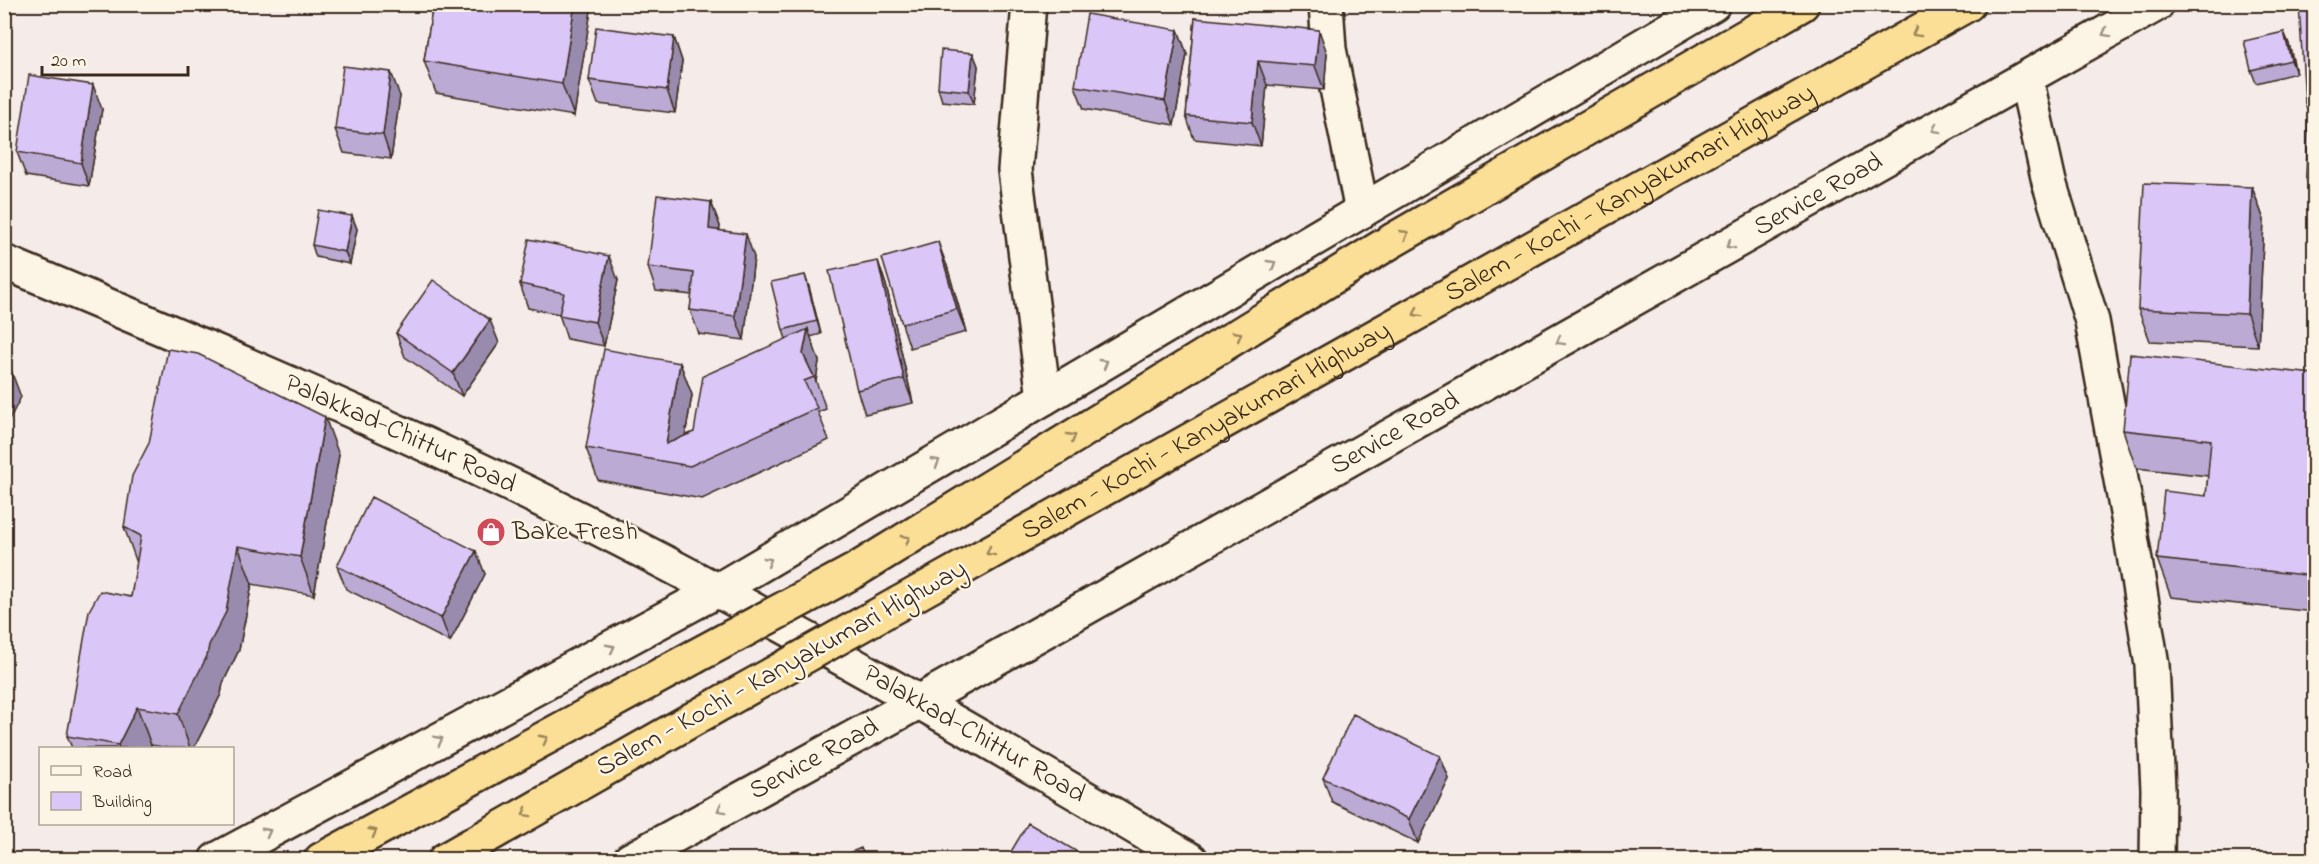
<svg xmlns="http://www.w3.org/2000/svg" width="2319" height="864" font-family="'Indie Flower',sans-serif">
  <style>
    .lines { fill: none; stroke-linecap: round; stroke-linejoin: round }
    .street-casing { stroke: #3b2a1e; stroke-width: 38 }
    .secondary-casing { stroke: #3b2a1e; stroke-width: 38 }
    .highway-casing { stroke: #3b2a1e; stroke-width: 38 }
    .street { stroke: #fcf5e5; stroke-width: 33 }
    .secondary { stroke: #fcf5e5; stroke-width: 33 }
    .highway { stroke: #fbdf96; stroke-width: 33 }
    .highway-bridge-casing { stroke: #3b2a1e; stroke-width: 38; stroke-linecap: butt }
    .highway-bridge { stroke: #fbdf96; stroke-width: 33 }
    .wall { fill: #bbaad4; stroke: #3b2a1e; stroke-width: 1.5 }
    .shaded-wall { fill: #998bad; stroke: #3b2a1e; stroke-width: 1.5 }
    .building { fill: #dac6f7; stroke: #3b2a1e; stroke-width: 1.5 }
    .oneway { stroke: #9b845a }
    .oneway2 { stroke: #9c9082 }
    .labels { text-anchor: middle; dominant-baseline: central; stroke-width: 5; stroke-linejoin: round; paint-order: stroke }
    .street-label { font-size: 27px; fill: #3b2a1e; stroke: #fcf5e5 }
    .poi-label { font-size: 27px; fill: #3b2a1e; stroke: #fcf5e5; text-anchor: start }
  </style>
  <rect width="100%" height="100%" fill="#f5ece9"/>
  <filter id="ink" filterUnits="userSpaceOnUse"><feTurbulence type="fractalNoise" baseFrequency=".0167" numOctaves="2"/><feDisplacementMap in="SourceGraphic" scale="12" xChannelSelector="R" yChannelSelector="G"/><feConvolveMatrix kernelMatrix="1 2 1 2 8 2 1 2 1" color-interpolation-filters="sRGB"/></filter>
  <g filter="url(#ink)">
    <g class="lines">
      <!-- street casing -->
      <g class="street-casing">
        <path id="street" d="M1029,4L1015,170L1044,398
          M1326,4L1329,49L1362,211
          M2026,78L2049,182L2092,321L2128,518L2152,665L2158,789L2157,860"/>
      </g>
      <!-- secondary casing -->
      <g class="secondary-casing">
        <g id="secondary">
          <path id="s1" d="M4,262C195,342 387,422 572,515C784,621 987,740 1191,860"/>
          <path d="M216,860L718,590L1713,4"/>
          <path id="s2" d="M630,860L920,701L2157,4"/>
        </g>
      </g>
      <!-- highway casing -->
      <g class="highway-casing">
        <g id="highway">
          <path d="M856,570L1390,242L1802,4"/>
          <path id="s3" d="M900,603L1968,4"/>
          <path d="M321,860L694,657"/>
          <path d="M445,860L723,702"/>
        </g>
      </g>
      <!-- street -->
      <use href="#street" class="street"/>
      <!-- secondary -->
      <use href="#secondary" class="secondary"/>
      <!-- highway -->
      <use href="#highway" class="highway"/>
      <!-- highway-bridge casing -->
      <g class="highway-bridge-casing">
        <path id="highway-bridge" d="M694,657L856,570
          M723,702L900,603"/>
      </g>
      <!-- highway-bridge -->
      <use href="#highway-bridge" class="highway-bridge"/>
    </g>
    <!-- wall -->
    <path class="wall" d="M433,4H592L574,116L436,93L424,61Z
      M2314,4V200L2306,178L2312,121L2305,103Z
      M1195,18L1327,53L1324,90L1267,85L1261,146L1194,139L1186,116Z
      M1178,30L1187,54L1174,125L1084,109L1075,86Z
      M2284,32L2289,44L2296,73L2256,83L2251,70Z
      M674,37L682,61L675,113L598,104L589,80Z
      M973,53L978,66L974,104L942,101L938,88Z
      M400,96L391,159L344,153L335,129Z
      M102,109L89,186L26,176L17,152Z
      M2252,187L2264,220L2258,346L2150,341L2138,309Z
      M711,202L720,226L719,231L754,257L744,340L699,334L690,310L692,295L656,291L648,267Z
      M352,216L357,229L350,264L316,257L312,245Z
      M878,261L886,285L913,403L865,414L857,390Z
      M947,266L966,332L910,348L902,324Z
      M618,280L604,346L567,339L559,314L528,308L520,284Z
      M809,287L821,334L810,337L819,361L816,381L826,409L818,412L829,440L702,499L598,480L586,448L680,363L692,395L685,436L694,432L786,339L783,330Z
      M396,333L499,343L462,396L405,357Z
      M2314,374V612L2171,597L2157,559L2206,496L2208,476L2136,468L2123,430Z
      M339,455L314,595L252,584L239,650L223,683L221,694L194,748H169L151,745L149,748H72L67,736L131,597L137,563L124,527Z
      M337,566L485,574L450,642L346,589Z
      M1440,756L1449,779L1418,843L1332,802L1323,778Z"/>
    <!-- shaded-wall -->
    <path class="shaded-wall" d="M575,4H592L574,116L562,84Z
      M1178,30L1187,54L1174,125L1165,101Z
      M1319,30L1327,53L1324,90L1315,66Z
      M2284,32L2289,44L2296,73L2291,60Z
      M674,37L682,61L675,113L667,90Z
      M973,53L978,66L974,104L969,91Z
      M1258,61L1267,85L1261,146L1252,122Z
      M391,72L400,96L391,159L383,135Z
      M93,85L102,109L89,186L81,163Z
      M2252,187L2264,220L2258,346L2247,314Z
      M711,202L720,226L717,253L709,229Z
      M352,216L357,229L350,264L345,252Z
      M746,234L754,257L744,340L735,316Z
      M938,242L947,266L966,332L957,309Z
      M609,256L618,280L604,346L595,322Z
      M878,261L886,285L913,403L904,379Z
      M805,275L809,287L821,334L817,321Z
      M490,320L499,343L462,396L453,373Z
      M808,329L819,361L816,381L803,354Z
      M680,363L692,395L680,465L666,444Z
      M12,373L21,397L4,430V388Z
      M325,417L339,455L314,595L300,557Z
      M238,546L252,584L239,650L223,683L221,694L194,748H190L178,714Z
      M476,551L485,574L450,642L441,618Z
      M137,707L151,745L149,748H119L118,745Z
      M1440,756L1449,779L1418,843L1409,819Z
      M1081,854L1083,860H1078Z"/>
    <!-- building -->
    <path class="building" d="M433,4H575L562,84L424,61Z
      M2299,4H2314V102L2305,103Z
      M1087,14L1178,30L1165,101L1075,86Z
      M1195,18L1319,30L1315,66L1258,61L1252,122L1186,116Z
      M596,27L674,37L667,90L589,80Z
      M2284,32L2291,60L2251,70L2244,41Z
      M941,50L973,53L969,91L938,88Z
      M343,66L391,72L383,135L335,129Z
      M29,75L93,85L81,163L17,152Z
      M2308,121H2314V178H2306Z
      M2144,183L2252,187L2247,314L2138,309Z
      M657,195L711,202L709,229L746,234L735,316L690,310L694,273L648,267Z
      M318,210L352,216L345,252L312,245Z
      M529,239L609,256L595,322L559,315L564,293L520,284Z
      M938,242L957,309L902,324L882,258Z
      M878,261L904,379L857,390L829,271Z
      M805,275L817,321L783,330L771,282Z
      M433,280L490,320L453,373L396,333Z
      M808,329L803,354L814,377L804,381L817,408L690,466L586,448L604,349L680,363L666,444L694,432L703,376Z
      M168,349L198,354L325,417L300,557L238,546L226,612L209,645L207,656L178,714L137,707L118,745L67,736L89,611L100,591L131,597L141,536L124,527L132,476L149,443Z
      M2130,354L2314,374V576L2157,559L2164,491L2206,496L2211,440L2123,430Z
      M4,369L12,373L4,388Z
      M371,497L476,551L441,618L337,566Z
      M1353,714L1440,756L1409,819L1323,778Z
      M1028,823L1081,854L1078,860H1006Z
      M861,848L866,860H832Z
      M933,854L960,860H931Z"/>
    <!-- one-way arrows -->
    <defs><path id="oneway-chevron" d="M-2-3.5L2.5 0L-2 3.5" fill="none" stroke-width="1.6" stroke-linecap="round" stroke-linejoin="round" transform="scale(1.5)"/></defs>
    <g class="oneway">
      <use href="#oneway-chevron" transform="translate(1916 33) rotate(151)"/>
      <use href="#oneway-chevron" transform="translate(1405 234) rotate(-30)"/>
      <use href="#oneway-chevron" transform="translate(1417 313) rotate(151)"/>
      <use href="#oneway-chevron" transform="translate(1238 335) rotate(-31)"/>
      <use href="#oneway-chevron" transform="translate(1072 437) rotate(-31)"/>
      <use href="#oneway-chevron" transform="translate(906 539) rotate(-31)"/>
      <use href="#oneway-chevron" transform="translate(990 552) rotate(151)"/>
      <use href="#oneway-chevron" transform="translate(544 739) rotate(-28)"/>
      <use href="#oneway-chevron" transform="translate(526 813) rotate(151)"/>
      <use href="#oneway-chevron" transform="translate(373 832) rotate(-28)"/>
    </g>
    <g class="oneway2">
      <use href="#oneway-chevron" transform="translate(2106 33) rotate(151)"/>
      <use href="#oneway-chevron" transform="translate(1936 129) rotate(151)"/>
      <use href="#oneway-chevron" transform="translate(1730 245) rotate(151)"/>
      <use href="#oneway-chevron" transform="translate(1272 264) rotate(-31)"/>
      <use href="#oneway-chevron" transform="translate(1560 341) rotate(151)"/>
      <use href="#oneway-chevron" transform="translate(1104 363) rotate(-31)"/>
      <use href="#oneway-chevron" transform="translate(936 462) rotate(-30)"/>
      <use href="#oneway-chevron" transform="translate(768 561) rotate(-30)"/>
      <use href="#oneway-chevron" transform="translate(611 648) rotate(-28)"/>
      <use href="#oneway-chevron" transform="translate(439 740) rotate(-28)"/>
      <use href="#oneway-chevron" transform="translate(721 809) rotate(151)"/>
      <use href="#oneway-chevron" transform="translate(267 832) rotate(-28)"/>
    </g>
  </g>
  <!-- icons -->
  <defs>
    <g id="shop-disc" transform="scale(1.5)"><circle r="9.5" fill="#d1495b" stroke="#fcf5e5"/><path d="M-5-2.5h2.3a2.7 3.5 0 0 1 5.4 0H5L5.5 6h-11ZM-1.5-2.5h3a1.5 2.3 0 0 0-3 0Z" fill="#fff"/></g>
  </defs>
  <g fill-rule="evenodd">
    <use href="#shop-disc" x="491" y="532"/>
  </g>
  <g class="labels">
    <!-- street labels -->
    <g class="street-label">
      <text stroke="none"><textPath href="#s3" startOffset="837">Salem - Kochi - Kanyakumari Highway</textPath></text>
      <text stroke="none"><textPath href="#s2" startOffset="1362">Service Road</textPath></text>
      <text stroke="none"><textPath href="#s3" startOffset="351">Salem - Kochi - Kanyakumari Highway</textPath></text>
      <text stroke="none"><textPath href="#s1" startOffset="432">Palakkad-Chittur Road</textPath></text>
      <text stroke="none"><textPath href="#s2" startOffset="876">Service Road</textPath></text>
      <text transform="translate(782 669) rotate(-29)">Salem - Kochi - Kanyakumari Highway</text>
      <text stroke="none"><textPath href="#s1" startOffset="1080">Palakkad-Chittur Road</textPath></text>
      <text stroke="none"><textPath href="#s2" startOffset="210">Service Road</textPath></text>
    </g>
    <!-- poi labels -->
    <g class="poi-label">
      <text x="512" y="532">Bake Fresh</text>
    </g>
  </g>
  <!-- margin -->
  <rect width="2319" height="864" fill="none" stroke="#fcf5e5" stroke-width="24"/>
  <rect x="12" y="12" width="2295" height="840" fill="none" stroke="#3b2a1e" stroke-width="2" filter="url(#ink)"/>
  <!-- legend -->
  <rect x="39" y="747" width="195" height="78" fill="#fcf5e5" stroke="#afa495" stroke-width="1.5"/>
  <rect x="51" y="766" width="30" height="9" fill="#fcf5e5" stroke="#afa495" stroke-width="1.5"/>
  <text x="93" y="777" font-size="18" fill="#3b2a1e">Road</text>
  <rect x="51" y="792" width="30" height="18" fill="#dac6f7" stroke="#afa495" stroke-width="1.5"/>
  <text x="93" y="807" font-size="18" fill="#3b2a1e">Building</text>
  <!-- scale -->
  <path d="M42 66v9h146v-9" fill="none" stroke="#3b2a1e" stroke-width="3"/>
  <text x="51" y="66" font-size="18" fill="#3b2a1e" stroke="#fcf5e5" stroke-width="4.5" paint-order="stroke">20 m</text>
</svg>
